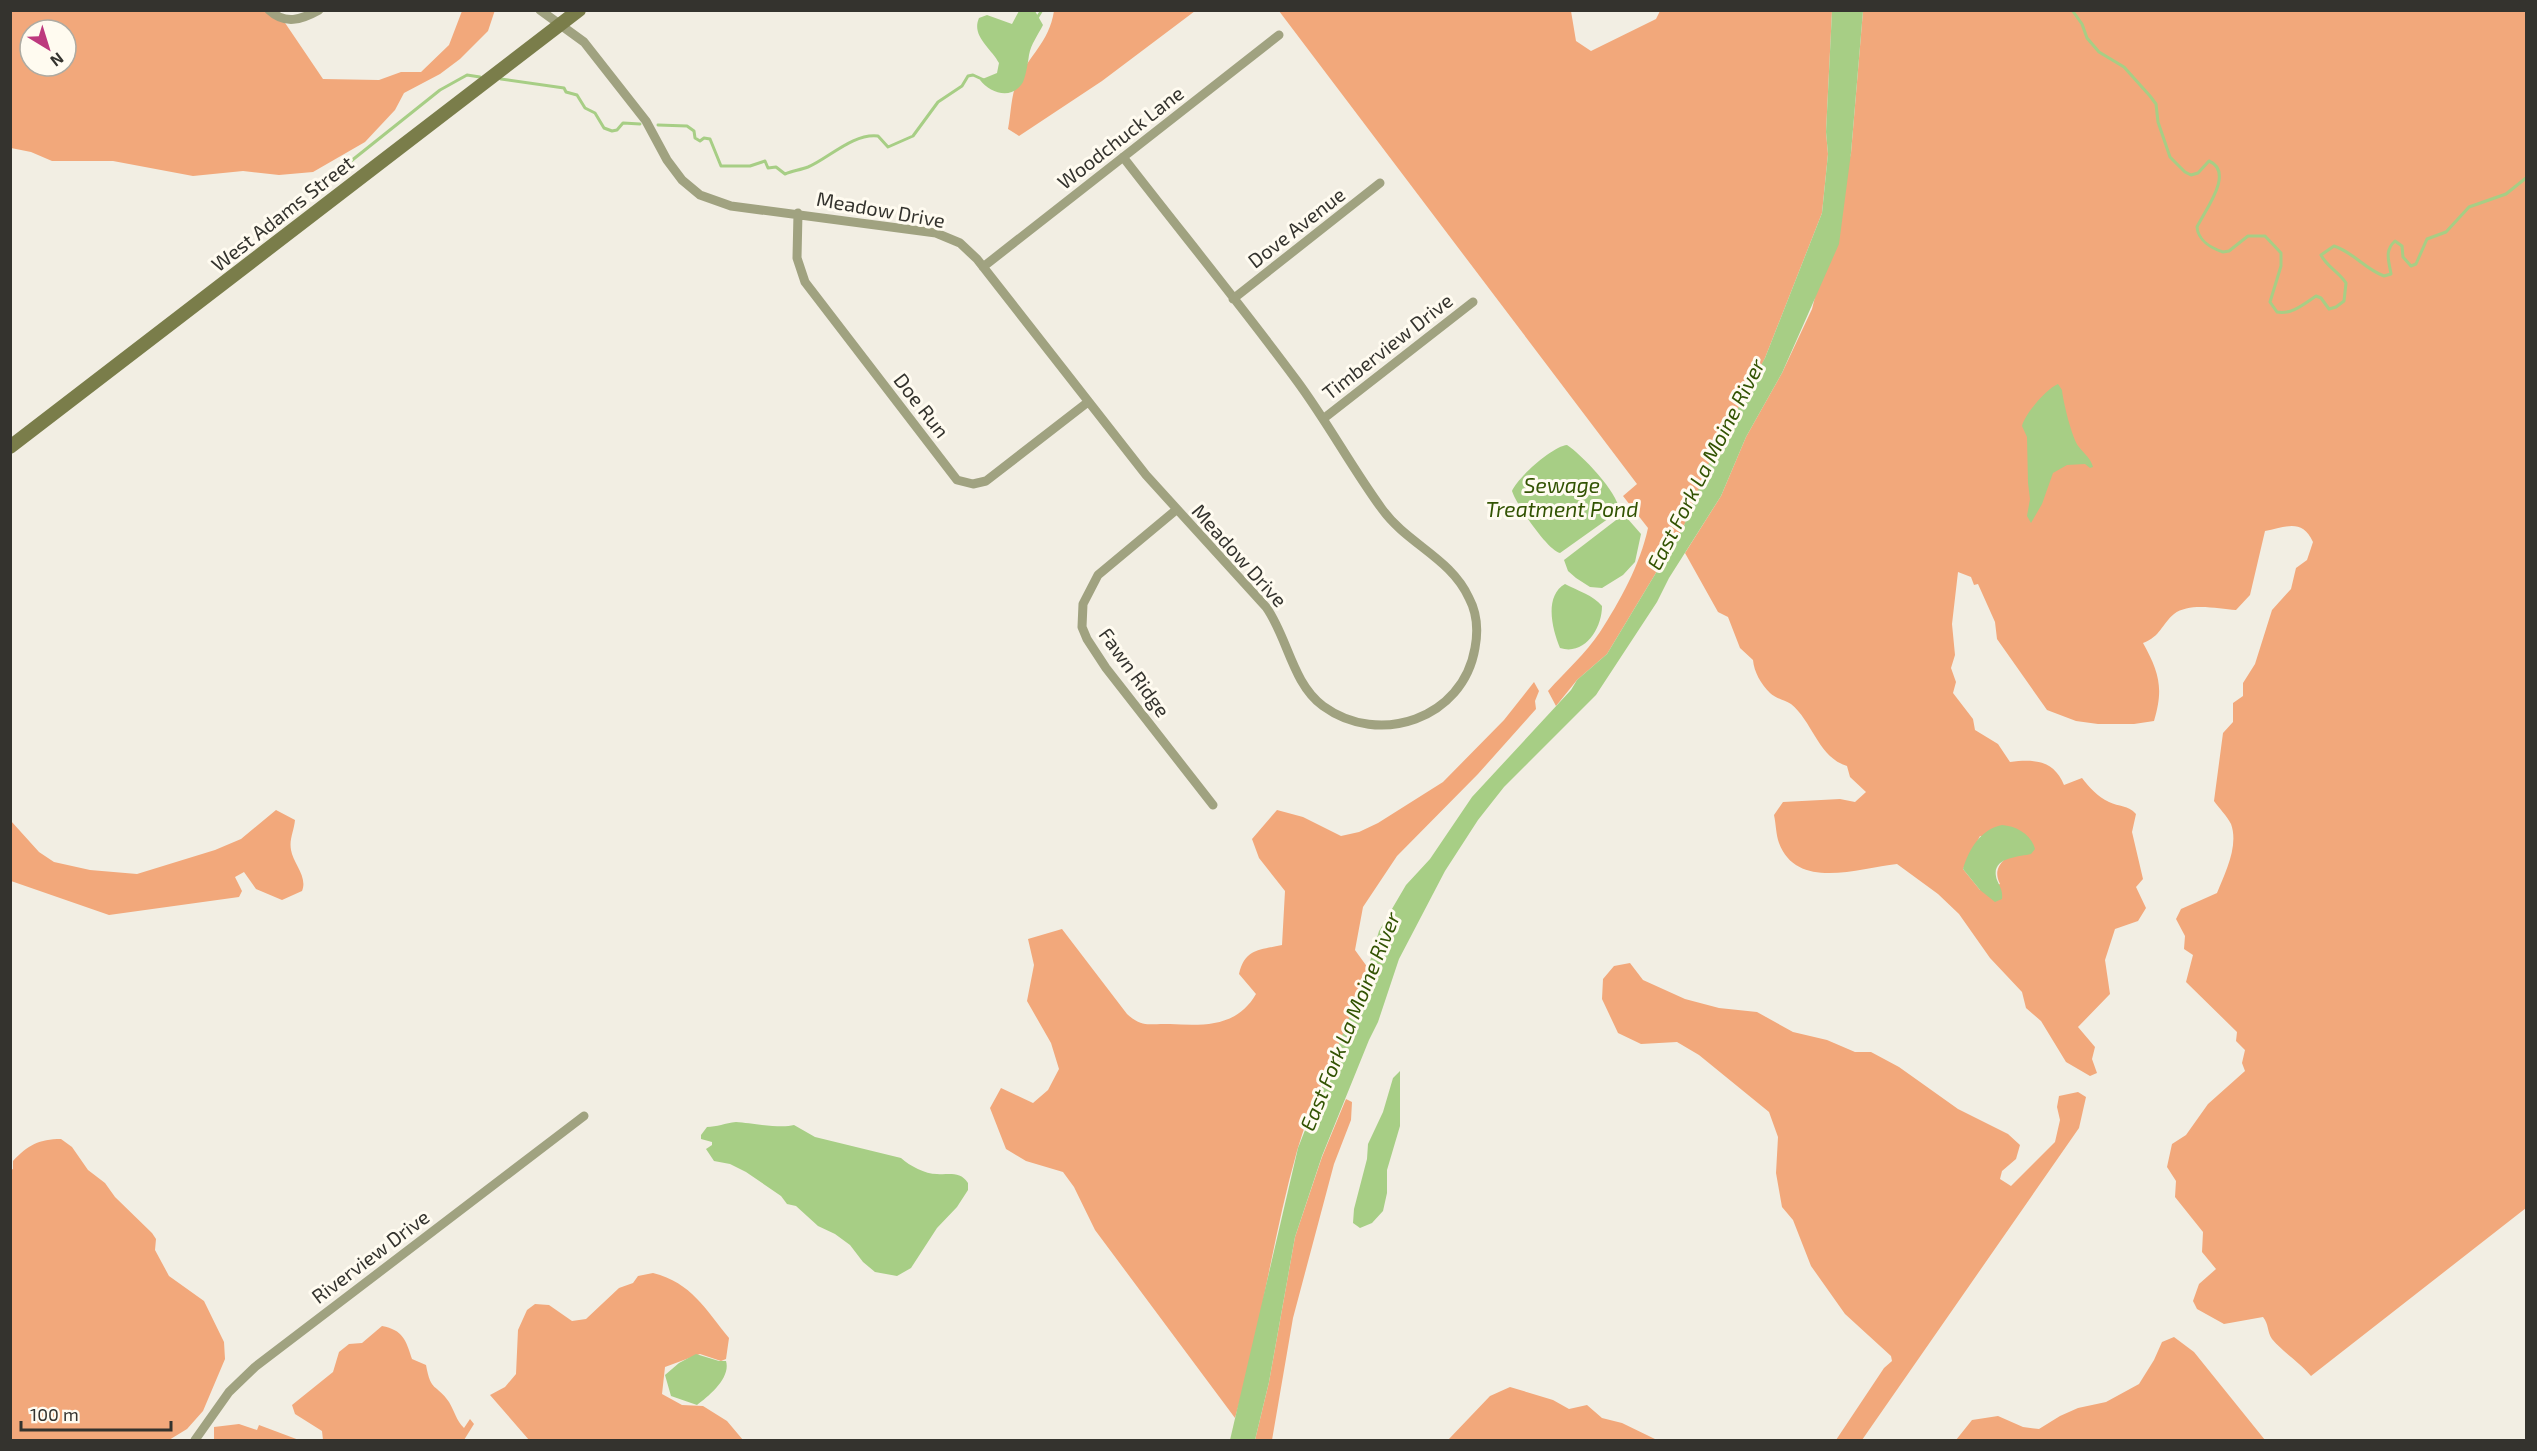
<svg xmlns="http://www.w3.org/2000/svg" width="2537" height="1451" font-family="'Exo 2',sans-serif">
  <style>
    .forest { fill: #f2a87b; fill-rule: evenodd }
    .water { fill: #a7ce85 }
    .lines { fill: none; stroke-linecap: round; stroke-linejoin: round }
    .stream { stroke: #a7ce85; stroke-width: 3 }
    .street { stroke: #a0a280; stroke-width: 9 }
    .secondary { stroke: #7a7d4a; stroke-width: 14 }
    .labels { text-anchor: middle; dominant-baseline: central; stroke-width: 6; stroke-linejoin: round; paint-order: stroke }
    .street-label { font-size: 20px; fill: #34332e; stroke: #fffbf0 }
    .water-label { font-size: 21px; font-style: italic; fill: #325302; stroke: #fffbf0 }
  </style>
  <rect width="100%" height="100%" fill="#f2eee3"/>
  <!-- forest -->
  <path class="forest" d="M495,10L488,31L460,59L440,74L404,93L395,110L365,142L313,172L279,175L243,171L193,176L113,161H52L31,152L11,148V11H277L323,79L379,80L401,72H421L449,45L462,11ZM30,30H66V66H30Z
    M1054,11H1195L1102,81L1019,136L1008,129C1011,114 1011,95 1017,82C1028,56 1049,43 1054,11Z
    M1279,11H1571L1576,41L1591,51L1656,19L1660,11H1832L1826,132L1828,154L1822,213L1765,358L1750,389L1726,429L1683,528L1607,654L1577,680L1556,706L1548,691C1565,672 1586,653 1600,632C1620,601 1640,565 1648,528L1623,496L1637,484Z
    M1863,11H2526V1208L2311,1376C2298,1361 2285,1354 2272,1339C2267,1332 2269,1324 2263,1317L2224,1324L2197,1309L2193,1301L2199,1284L2216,1269L2202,1252L2203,1232L2175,1197L2176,1181L2167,1167L2172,1144L2186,1135L2208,1104L2245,1071L2242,1063L2245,1050L2236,1041L2237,1032L2186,982L2193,955L2184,949L2185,936L2176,919L2181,909L2217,893C2225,873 2239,846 2231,824C2227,816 2219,808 2214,801L2223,733L2233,722V703L2243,696V683L2255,664L2272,610L2291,589L2296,568L2307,560L2313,542C2302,518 2286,527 2265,531L2250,595L2236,610C2218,609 2190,602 2174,614C2161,625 2161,636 2143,643C2159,672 2164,688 2154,721L2134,724H2098L2076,721L2047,710L1997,639L1995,622L1978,584L1974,585L1971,577L1958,572L1952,624L1955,655L1951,668L1956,682L1953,693L1973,719L1975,730L1998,744L2010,762C2034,759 2054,760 2064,785L2082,778C2090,788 2097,796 2109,802C2119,807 2128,805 2136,814L2132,832L2143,879L2136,887L2146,908L2138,921L2115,929L2105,960L2110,994L2078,1027L2095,1047L2092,1059L2097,1073L2090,1076L2066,1062L2041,1021L2026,1008L2022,992L1990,958L1959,914L1938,894L1897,864C1859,868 1797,891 1779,843C1776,835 1776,824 1774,815L1783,802L1840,799L1855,802L1866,792L1850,777L1847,766C1818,757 1813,722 1791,704C1784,700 1775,698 1770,693C1761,684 1754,672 1753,660L1740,648L1728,617L1718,612L1685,553L1721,496L1746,437L1782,373L1812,309L1851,153ZM1980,836L2027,855C2009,851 1990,866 2000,884L1980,890L1963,869Z
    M1534,682L1539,691L1535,701L1536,709L1478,774L1397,856L1363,907L1355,950L1368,968C1350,1030 1315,1088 1297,1151C1272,1239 1261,1330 1235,1418L1095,1230L1074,1187L1063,1172L1026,1161L1006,1149L990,1108L1001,1088L1033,1103L1048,1090L1059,1069L1051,1043L1027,1001L1034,965L1028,939L1062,929L1127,1014C1144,1029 1149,1023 1170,1024C1204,1026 1237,1027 1256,994L1239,974C1245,948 1260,950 1282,945L1285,891L1259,858L1252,839L1277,810L1303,817L1341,836L1359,832L1378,823L1443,782L1504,720Z
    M276,810L295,820C294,831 289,839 291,850C293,863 308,877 302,891L282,900L256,889L244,872L235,877L242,891L239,897L109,915L11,881V821L39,852L54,862L90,870L137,874L215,850L241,839Z
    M1630,963L1643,980L1685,999L1719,1008L1757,1012L1793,1032L1827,1040L1855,1052H1871L1899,1067L1958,1109L2008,1134L2020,1145L2016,1159L2002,1171L2000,1179L2011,1186L2055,1142L2060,1120L2057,1107L2059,1096L2078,1092L2086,1097L2079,1128L1862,1440H1836L1884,1368L1892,1361L1891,1356L1845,1314L1811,1266L1793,1220L1782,1207L1776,1173L1778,1137L1769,1112L1699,1055L1677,1042L1641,1044L1618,1033L1602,999L1603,979L1614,966Z
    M1346,1099L1352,1102L1351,1120L1334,1164L1293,1318L1272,1440H1255L1269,1382L1295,1237L1322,1157Z
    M61,1139L72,1147L88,1170L105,1183L115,1197L152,1233L156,1239L155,1250L169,1276L204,1301L224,1342L225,1359L203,1411L187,1429L169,1440H11V1170L13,1169V1161C28,1145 39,1139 61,1139Z
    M653,1273C692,1283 705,1309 729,1338L726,1359L721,1361L700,1354L665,1367L662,1394L682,1405L703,1406L727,1421L743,1440H529L490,1395L505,1387L516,1374L518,1330L527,1310L535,1304L549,1305L572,1321L586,1319L619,1288L633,1283L638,1276Z
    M382,1326C403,1330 406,1340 412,1359L426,1365C431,1393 436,1383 449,1402C455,1412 456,1420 464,1428L470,1419L474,1424L464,1440H323L322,1431L295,1414L292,1405L333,1372L339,1352L349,1344L362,1343Z
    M2174,1337L2194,1352L2265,1440H1956L1972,1420L1998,1416L2023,1427L2039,1429L2060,1416L2078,1408L2106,1402L2139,1384L2154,1360L2162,1342Z
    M1510,1387L1553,1400L1569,1409L1587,1405L1602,1418L1622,1423L1657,1440H1448L1490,1396Z
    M239,1424L257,1430L259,1425L299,1440H214V1427Z"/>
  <!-- water -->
  <path class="water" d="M1019,11H1035L1043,25C1038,35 1031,44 1029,55C1028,62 1026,75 1023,82C1012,101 990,93 980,80L997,73L999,63C991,48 971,36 979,18L987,15L1012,24Z
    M1832,11H1863L1851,153L1839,244L1782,373L1746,437L1721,496L1669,578L1657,602L1596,695L1504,787L1478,820L1445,871L1399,959L1378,1022L1369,1040L1322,1156L1295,1237L1269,1382L1255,1440H1230L1298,1148L1349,1018L1360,997L1361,983L1365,978L1379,931L1406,885L1430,859L1472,797L1571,690L1577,680L1607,654L1683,528L1710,460L1765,358L1822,213L1828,154L1826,132Z
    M2058,384L2062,390C2063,401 2072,439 2079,447C2085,455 2090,457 2093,467L2090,468L2085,464L2067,465L2053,473L2042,504L2031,523L2027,516L2030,499L2028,483L2027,437L2022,426C2025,414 2046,389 2058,384Z
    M1567,445C1581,454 1620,494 1619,511L1560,553C1548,551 1516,504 1512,491C1517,478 1553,446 1567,445Z
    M1620,517L1627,518L1641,534L1635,562L1623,575L1602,588L1590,587L1576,578L1568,571L1564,560Z
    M1565,584C1578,591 1593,595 1602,606C1602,628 1585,656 1560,648C1552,629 1544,596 1565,584Z
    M2002,825C2016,826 2031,834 2035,849L2031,854C2019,857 1989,857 1997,880C2000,887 2003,891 2002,899L1995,902L1980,890L1963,869C1969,849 1981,829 2002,825Z
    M1400,1071V1126L1387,1170V1193L1383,1211L1372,1223L1360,1228L1353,1223L1354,1209L1367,1159L1368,1144L1383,1112L1393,1078Z
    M736,1122C752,1123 781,1129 794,1125L815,1137L901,1158C910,1166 925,1174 937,1174C950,1175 960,1171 968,1183V1190L957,1207L937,1228L911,1268L897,1276L875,1272L863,1262L850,1245L835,1234L818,1226L796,1206L787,1204L781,1196L746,1172L730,1164L714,1161L706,1149L712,1145V1142L701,1139V1135L707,1127C717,1127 725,1123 736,1122Z
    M696,1354L719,1361H726C731,1378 709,1396 697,1405L671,1396L665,1375L679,1363Z"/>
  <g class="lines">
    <!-- stream -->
    <path class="stream" d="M2072,10L2082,24L2087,38L2099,52L2124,67L2150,96L2156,104L2158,122L2170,157L2185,172L2191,175L2198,173L2209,161C2235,172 2205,210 2197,227C2198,240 2211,248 2223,252L2229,251L2248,236H2265L2281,253V266L2270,302L2277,312C2292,315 2305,303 2316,296L2321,298L2329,309L2336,307L2344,301L2346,283C2339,272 2327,267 2321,255L2334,246C2353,252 2365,269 2384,276L2391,274C2389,261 2384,251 2395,241L2402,246L2403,257L2411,266L2416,264L2427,239L2446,232L2469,207L2506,194L2526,178
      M1037,18L1042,10
      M501,79L564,88L566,92L577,95L585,108L595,113L604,128L612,131L617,130L623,123L640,124
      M658,125L687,126L694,131L695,138L700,141L704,138L710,139L721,166H750L765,161L768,168L776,167L785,174C792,171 800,170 808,167C829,158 853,133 878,136L888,147L913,136L938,102L962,86L968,76L973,75L984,80
      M311,193L440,90L467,75L480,77"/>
    <!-- street -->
    <path class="street" d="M269,10C285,25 301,20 319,10
      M540,10L584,42L646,121L667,160L682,180L700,195L731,206L936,233L960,243L977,259L1146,475L1266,607C1288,638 1292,683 1323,706C1379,747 1463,719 1475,648C1478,632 1477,613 1469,598C1451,558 1407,544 1382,509C1352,468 1328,423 1297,381C1241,305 1181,232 1123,157
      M798,213L797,258L805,282L957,480L973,484L986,481L1088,402
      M983,267L1279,35
      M1233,299L1380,183
      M1323,419L1473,302
      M1176,510L1098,575L1083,604L1082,627L1087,639L1106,668L1213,805
      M195,1440L229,1392L255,1367L584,1116"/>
    <!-- secondary -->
    <path class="secondary" d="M10,447L579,10"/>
  </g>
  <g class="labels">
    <!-- street labels -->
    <g class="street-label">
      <text transform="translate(1120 137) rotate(-38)">Woodchuck Lane</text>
      <text transform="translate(881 209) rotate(10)">Meadow Drive</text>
      <text transform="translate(282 213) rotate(-38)">West Adams Street</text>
      <text transform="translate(1296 227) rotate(-38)">Dove Avenue</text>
      <text transform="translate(1387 346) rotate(-38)">Timberview Drive</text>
      <text transform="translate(922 405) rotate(52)">Doe Run</text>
      <text transform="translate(1240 555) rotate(48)">Meadow Drive</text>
      <text transform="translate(1135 672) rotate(54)">Fawn Ridge</text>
      <text transform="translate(370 1256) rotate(-37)">Riverview Drive</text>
    </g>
    <!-- water labels -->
    <g class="water-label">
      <text transform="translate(1705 464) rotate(-63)">East Fork La Moine River</text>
      <text x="1562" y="484">Sewage<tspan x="1562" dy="24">Treatment Pond</tspan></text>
      <text transform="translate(1349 1021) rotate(-68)">East Fork La Moine River</text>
    </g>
  </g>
  <!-- border -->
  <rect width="2537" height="1451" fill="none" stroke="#34332e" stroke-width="24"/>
  <!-- north arrow -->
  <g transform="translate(48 48) rotate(142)"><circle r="28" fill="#fffbf0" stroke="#aeaba2" stroke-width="1.5"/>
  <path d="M0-4.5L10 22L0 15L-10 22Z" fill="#bd397e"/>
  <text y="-9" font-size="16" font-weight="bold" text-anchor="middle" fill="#34332e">N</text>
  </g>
  <!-- scale -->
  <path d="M21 1421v9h150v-9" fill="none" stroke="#34332e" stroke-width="3"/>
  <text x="30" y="1421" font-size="18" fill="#34332e" stroke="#fffbf0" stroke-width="4.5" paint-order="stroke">100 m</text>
</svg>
